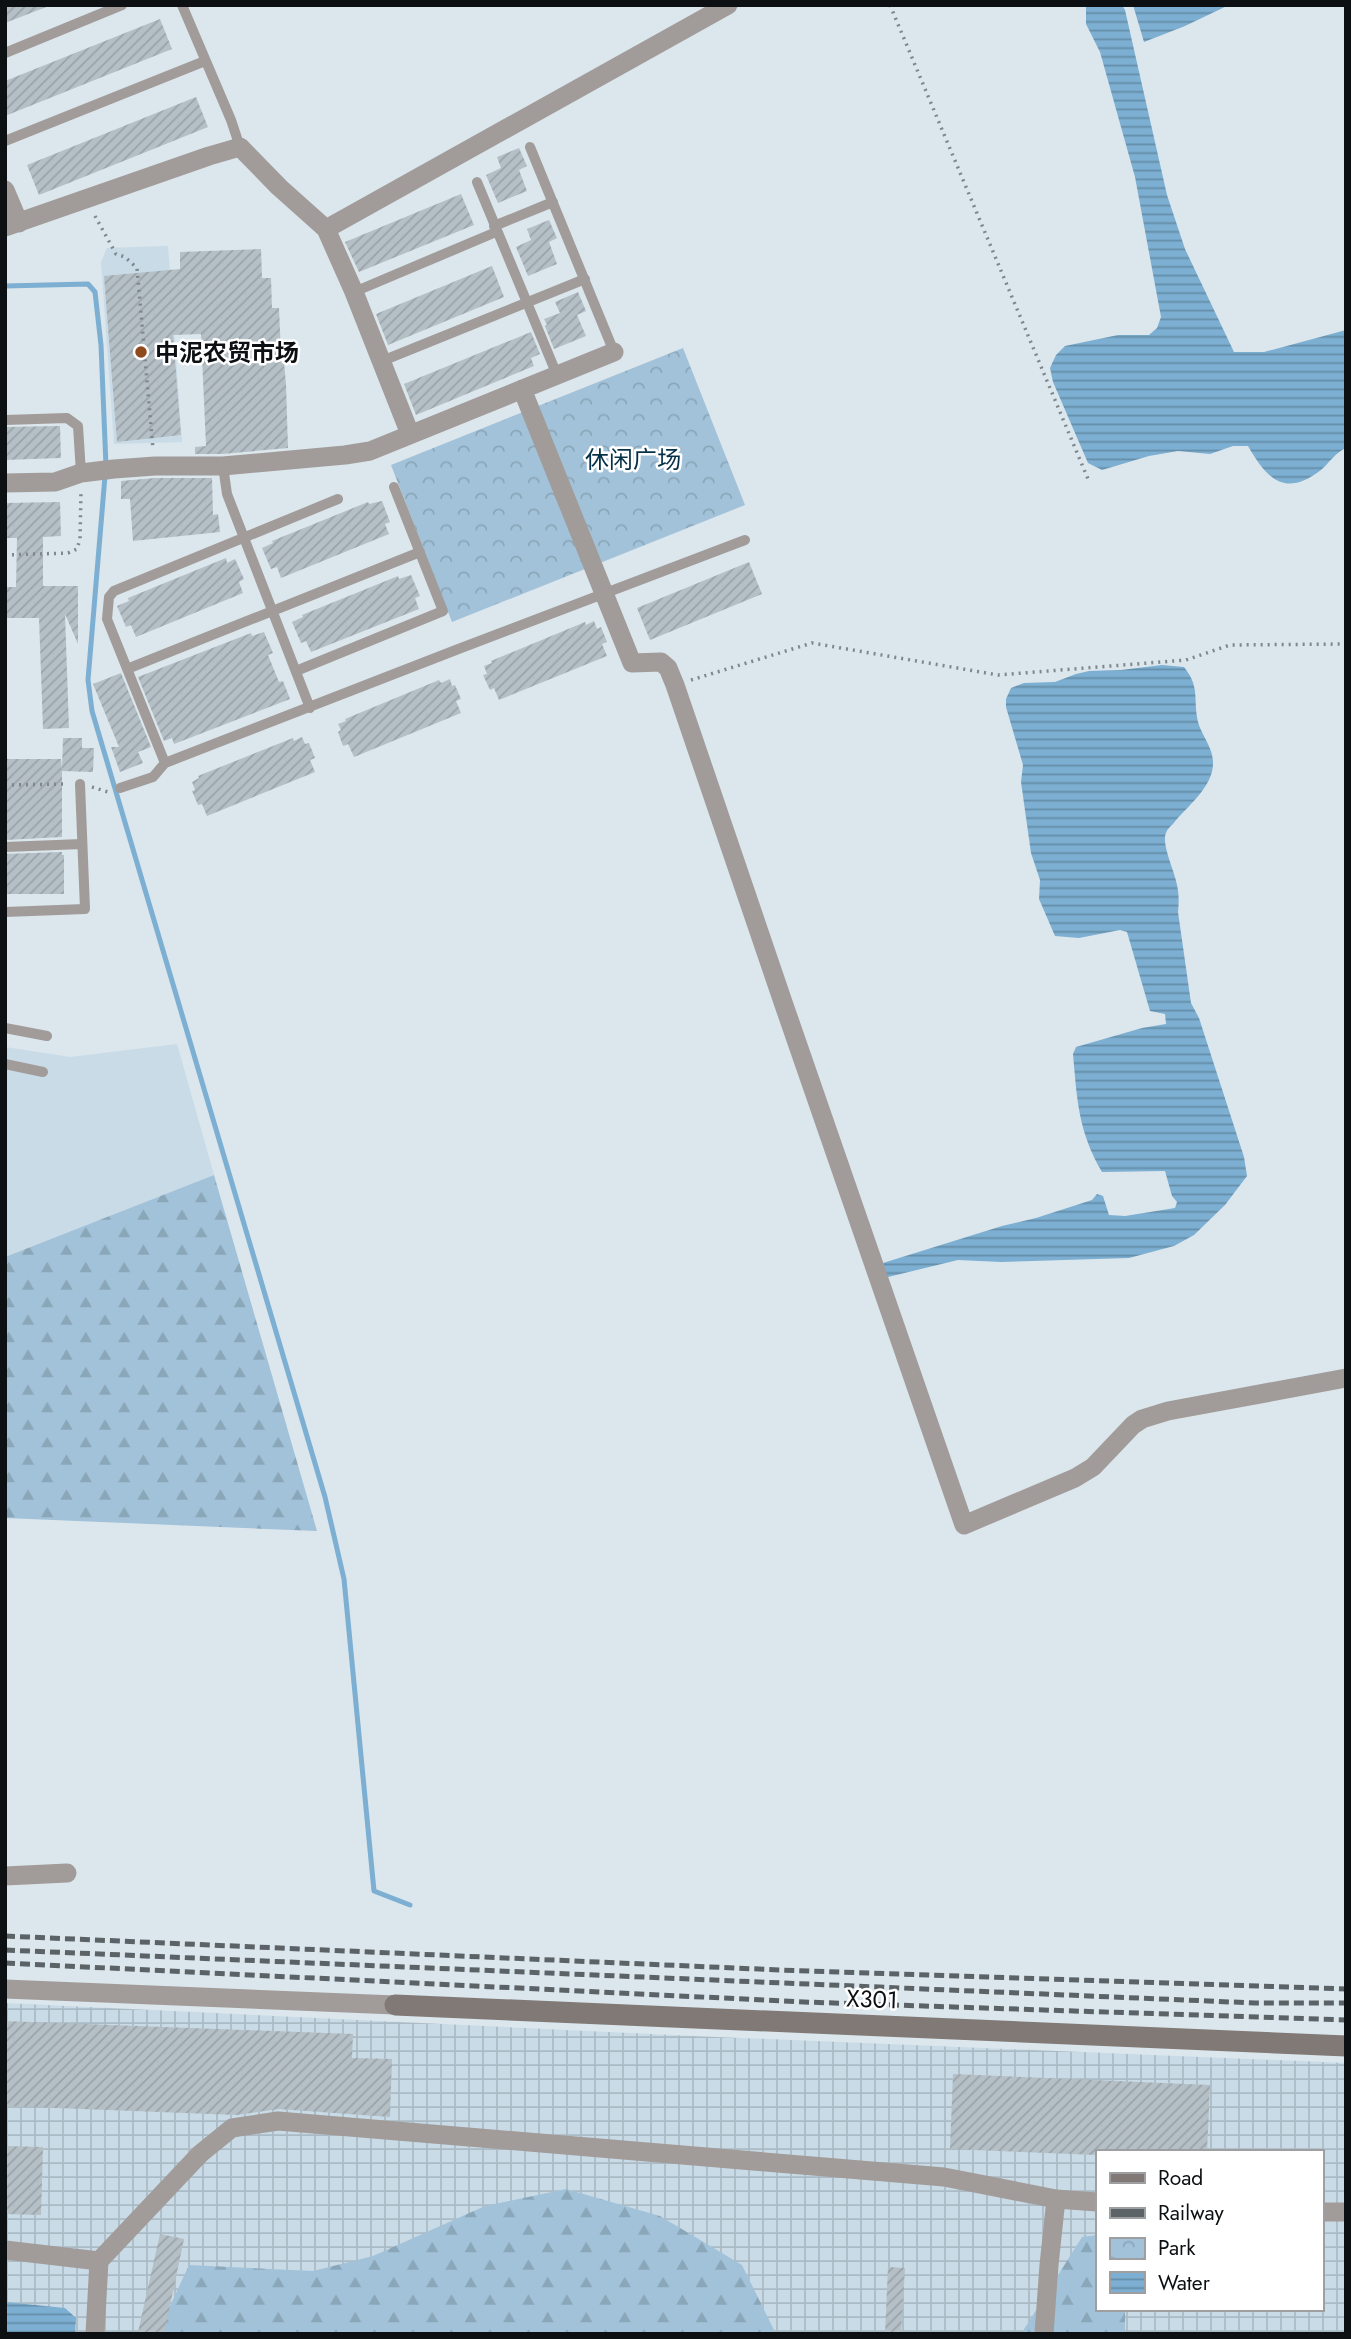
<svg xmlns="http://www.w3.org/2000/svg" width="1351" height="2339" font-family="Jost,'Noto Sans SC',sans-serif">
  <style>
    .built { fill: #c9dbe7 }
    .industrial { fill: url(#industrial-grid); fill-rule: evenodd }
    .forest { fill: url(#forest-firs) }
    .park { fill: url(#park-crowns) }
    .water { fill: url(#water-rules) }
    .lines { fill: none; stroke-linecap: round; stroke-linejoin: round }
    .stream { stroke: #7cafd1; stroke-width: 5 }
    .building { fill: url(#building-hatch) }
    .path { stroke: #7f878c; stroke-width: 3.5; stroke-dasharray: 2 5; stroke-linecap: butt }
    .lane { stroke: #a19c99; stroke-width: 10 }
    .street { stroke: #a19c99; stroke-width: 19 }
    .secondary { stroke: #807975; stroke-width: 21 }
    .rail { stroke: #5c6367; stroke-width: 5; stroke-dasharray: 10 5; stroke-linecap: butt }
    .poi-dot { fill: #8f4b1e; stroke: #fff; stroke-width: 2.5 }
    .labels { text-anchor: middle; dominant-baseline: central; stroke-width: 5; stroke-linejoin: round; paint-order: stroke }
    .poi-label { font-size: 24px; font-weight: bold; fill: #0c1012; stroke: #fff; text-anchor: start }
    .park-label { font-size: 24px; fill: #053148; stroke: #fff }
    .street-label { font-size: 24px; fill: #0c1012; stroke: #fff }
  </style>
  <defs>
    <pattern id="industrial-grid" width="8" height="8" patternUnits="userSpaceOnUse" patternTransform="scale(1.75)"><rect width="8" height="8" fill="#c9dbe7"/><path d="M0 4h8M4 0v8" fill="none" stroke="#abbbc5"/></pattern>
    <pattern id="forest-firs" width="22" height="20" patternUnits="userSpaceOnUse" patternTransform="scale(1.75)"><rect width="22" height="20" fill="#a2c2d9"/><path d="M5 1l3.5 6h-7zM16 11l3.5 6h-7z" fill="#8aa6b9"/></pattern>
    <pattern id="park-crowns" width="20" height="18" patternUnits="userSpaceOnUse" patternTransform="scale(1.75)"><rect width="20" height="18" fill="#a2c2d9"/><path d="M2 6a3 3 0 1 1 6 0M12 15a3 3 0 1 1 6 0" fill="none" stroke="#8aa6b9"/></pattern>
    <pattern id="water-rules" width="6" height="5" patternUnits="userSpaceOnUse" patternTransform="scale(1.75)"><rect width="6" height="5" fill="#7cafd1"/><path d="M0 2.5h6" fill="none" stroke="#648da8"/></pattern>
    <pattern id="building-hatch" width="6" height="6" patternUnits="userSpaceOnUse" patternTransform="scale(1.75)"><rect width="6" height="6" fill="#b5bfc6"/><path d="M-1 1l2-2M0 6l6-6M5 7l2-2" fill="none" stroke="#9aa3a9"/></pattern>
  </defs>
  <rect width="100%" height="100%" fill="#dbe6ed"/>
  <!-- built -->
  <path class="built" d="M168,246L182,442L114,444L101,262L107,248Z
    M177,1044L214,1175L5,1257V1047L70,1057Z"/>
  <!-- industrial -->
  <path class="industrial" d="M5,2003L693,2036L1346,2063V2334H5ZM1097,2152H1321V2309H1097Z"/>
  <!-- forest -->
  <path class="forest" d="M214,1175L317,1531L5,1518V1257Z
    M566,2189L660,2216L742,2265L776,2334H157L189,2265L313,2271L373,2256L485,2206Z
    M1097,2235V2309H1125V2334H1021L1082,2237Z"/>
  <!-- park -->
  <path class="park" d="M683,348L745,505L452,622L391,465Z"/>
  <!-- water -->
  <path class="water" d="M1086,5H1122L1125,10L1167,195L1185,249L1234,352H1264L1346,330V448C1335,453 1330,462 1321,470C1285,498 1267,479 1248,446H1233L1210,454L1178,451L1149,456L1102,470L1088,463L1053,382L1050,368L1056,355L1065,346L1118,335H1149L1157,328L1161,317L1135,177L1100,52L1086,24Z
    M1133,5H1229L1185,26L1144,42Z
    M1162,665L1184,667C1199,686 1194,696 1197,717C1199,733 1213,746 1213,762C1214,787 1186,807 1173,824C1170,827 1167,829 1166,833C1161,844 1175,872 1177,885C1179,894 1179,902 1178,912L1191,1003L1199,1018L1244,1157L1247,1176L1225,1205L1194,1235L1174,1246L1129,1258L1001,1262L958,1260L884,1278L883,1263L1002,1226L1036,1218L1092,1200L1097,1194L1103,1196L1109,1215L1125,1216L1175,1208L1177,1202L1172,1196L1165,1171L1102,1172C1078,1131 1077,1099 1073,1054L1076,1047L1142,1028L1166,1024L1165,1014L1150,1011L1127,932L1120,930L1079,938L1055,936L1039,899L1040,880L1031,853L1021,782L1023,765L1006,707V699L1011,688L1024,683L1055,682L1076,674L1089,671L1121,670Z
    M5,2302L65,2308L76,2318L75,2334H5Z"/>
  <g class="lines">
    <!-- stream -->
    <path class="stream" d="M5,286L88,284L95,292L101,345L106,466
      M105,476L88,680L92,711L325,1497L344,1579L374,1891L410,1905"/>
  </g>
  <!-- building -->
  <path class="building" d="M5,5H48L49,6L5,23Z
    M160,19L172,49L5,116V81Z
    M196,97L208,127L39,195L27,165Z
    M519,148L527,166L519,170L527,191L498,203L486,175L501,168L497,157Z
    M461,194L474,225L359,272L345,242Z
    M549,220L557,238L549,242L557,264L528,276L516,247L531,240L527,229Z
    M261,249L262,278H271L272,308H279L281,353L283,352L286,384L288,448L222,454H195V447L206,446L201,334L173,335L181,435L117,442L104,276L180,269V252Z
    M492,266L504,297L388,345L376,314Z
    M578,292L586,311L577,315L586,336L554,349L545,326L547,325L544,319L560,313L555,302Z
    M531,332L540,354L531,358L534,366L416,415L404,384Z
    M60,426L61,458L5,460V427Z
    M155,478H212L213,515L218,514L220,532L133,541L130,499H121V481Z
    M382,501L390,522L385,524L389,534L281,578L277,567L271,569L262,548L273,543L272,541L368,502L369,504Z
    M60,502L61,536L43,537V586H78V644L65,614L69,728L43,729L39,618H5V587H16L17,538H5V503Z
    M226,558L227,563L235,559L244,579L239,582L243,593L136,637L131,625L126,627L117,606L129,601L128,598Z
    M749,562L762,594L650,640L637,608Z
    M411,575L420,596L415,598L419,609L311,652L306,641L301,643L292,622L303,617L302,615L398,576L399,579Z
    M594,621L597,629L601,627L607,642L602,644L607,656L499,700L494,688L490,690L483,675L487,674L484,666L492,663L491,661L585,622L586,625Z
    M264,632L273,653L268,655L279,682L283,681L290,699L174,744L172,738L164,741L138,677L251,633L252,636Z
    M121,673L151,747L138,752L143,763L120,772L111,747H119L93,684Z
    M450,679L452,686L455,685L461,699L456,701L461,713L354,757L348,744L343,746L338,732L341,730L338,724L346,721L345,719L439,680L441,683Z
    M302,737L305,744L309,743L315,758L310,760L315,772L207,816L202,804L198,805L192,791L195,790L192,782L199,778L198,776L293,738L294,741Z
    M63,738H82V748H94L93,772L62,771V837L5,840V759H61L62,770Z
    M62,852V855H64V894H5V854Z
    M5,2021L353,2034L352,2058L392,2059L390,2117L279,2109L237,2115L5,2106Z
    M953,2074L1210,2085L1207,2152H1097V2155L950,2149Z
    M5,2146L43,2147L41,2215L5,2214Z
    M160,2234L184,2239L164,2334H148L138,2332Z
    M888,2267L905,2268L901,2334H885Z"/>
  <g class="lines">
    <!-- path -->
    <path class="path" d="M890,5L1088,479
      M95,216L116,254L125,257L137,268L153,449
      M5,555L68,553L77,549L80,539L81,491
      M691,680L812,643L998,675L1186,660L1230,645L1346,644
      M5,785L68,784
      M92,787L108,792"/>
    <!-- lane -->
    <path class="lane" d="M182,5L231,120L240,147
      M5,53L122,5
      M5,141L205,61
      M530,147L614,352
      M477,182L557,375
      M494,226L553,202
      M354,292L496,232
      M382,361L585,279
      M5,420L67,418L78,426L81,473
      M223,466L227,494L310,708
      M127,669L420,552
      M296,671L443,611L394,487
      M165,763L107,619L109,597L114,591L338,499
      M120,788L153,777L165,763L461,648L745,540
      M5,847L82,844
      M5,912L85,909L80,784
      M5,1028L47,1036
      M5,1064L43,1072"/>
    <!-- street -->
    <path class="street" d="M5,190L19,223
      M5,227L209,156L240,147L279,187L326,229L354,292L410,434
      M326,229L728,5
      M522,389L632,663L661,662L668,668L675,685L784,1005L964,1525L1075,1478L1093,1467L1133,1425L1142,1419L1168,1411L1346,1378
      M5,483L55,482L81,473L114,469L155,466H223L345,455L370,451L614,352
      M5,1876L67,1873
      M5,1989L395,2005
      M1321,2212H1346
      M5,2250L99,2261L200,2154L232,2128L278,2121L944,2177L1056,2199
      M95,2334L99,2261
      M1044,2334L1049,2265L1056,2199L1097,2202"/>
    <!-- secondary -->
    <path class="secondary" d="M395,2005L1346,2046"/>
    <!-- rail -->
    <path class="rail" d="M5,1936L780,1970L1346,1989
      M5,1950L1255,2003H1346
      M5,1963L804,2002L1346,2020"/>
  </g>
  <!-- markers -->
  <circle class="poi-dot" cx="141" cy="352" r="7"/>
  <g class="labels">
    <!-- poi labels -->
    <g class="poi-label">
      <text x="155" y="352">中泥农贸市场</text>
    </g>
    <!-- park labels -->
    <g class="park-label">
      <text x="633" y="459">休闲广场</text>
    </g>
    <!-- street labels -->
    <g class="street-label">
      <text transform="translate(872 1999) rotate(2)">X301</text>
    </g>
  </g>
  <!-- border -->
  <rect width="1351" height="2339" fill="none" stroke="#0c1012" stroke-width="14"/>
  <!-- legend -->
  <rect x="1096" y="2150" width="228" height="161" fill="#ffffff" stroke="#9e9fa0" stroke-width="2"/>
  <rect x="1110" y="2173" width="35" height="10" fill="#807975" stroke="#9e9fa0" stroke-width="2"/>
  <text x="1158" y="2185" font-size="21" fill="#0c1012">Road</text>
  <rect x="1110" y="2208" width="35" height="10" fill="#5c6367" stroke="#9e9fa0" stroke-width="2"/>
  <text x="1158" y="2220" font-size="21" fill="#0c1012">Railway</text>
  <rect x="1110" y="2238" width="35" height="21" fill="url(#park-crowns)" stroke="#9e9fa0" stroke-width="2"/>
  <text x="1158" y="2255" font-size="21" fill="#0c1012">Park</text>
  <rect x="1110" y="2272" width="35" height="21" fill="url(#water-rules)" stroke="#9e9fa0" stroke-width="2"/>
  <text x="1158" y="2290" font-size="21" fill="#0c1012">Water</text>
</svg>
